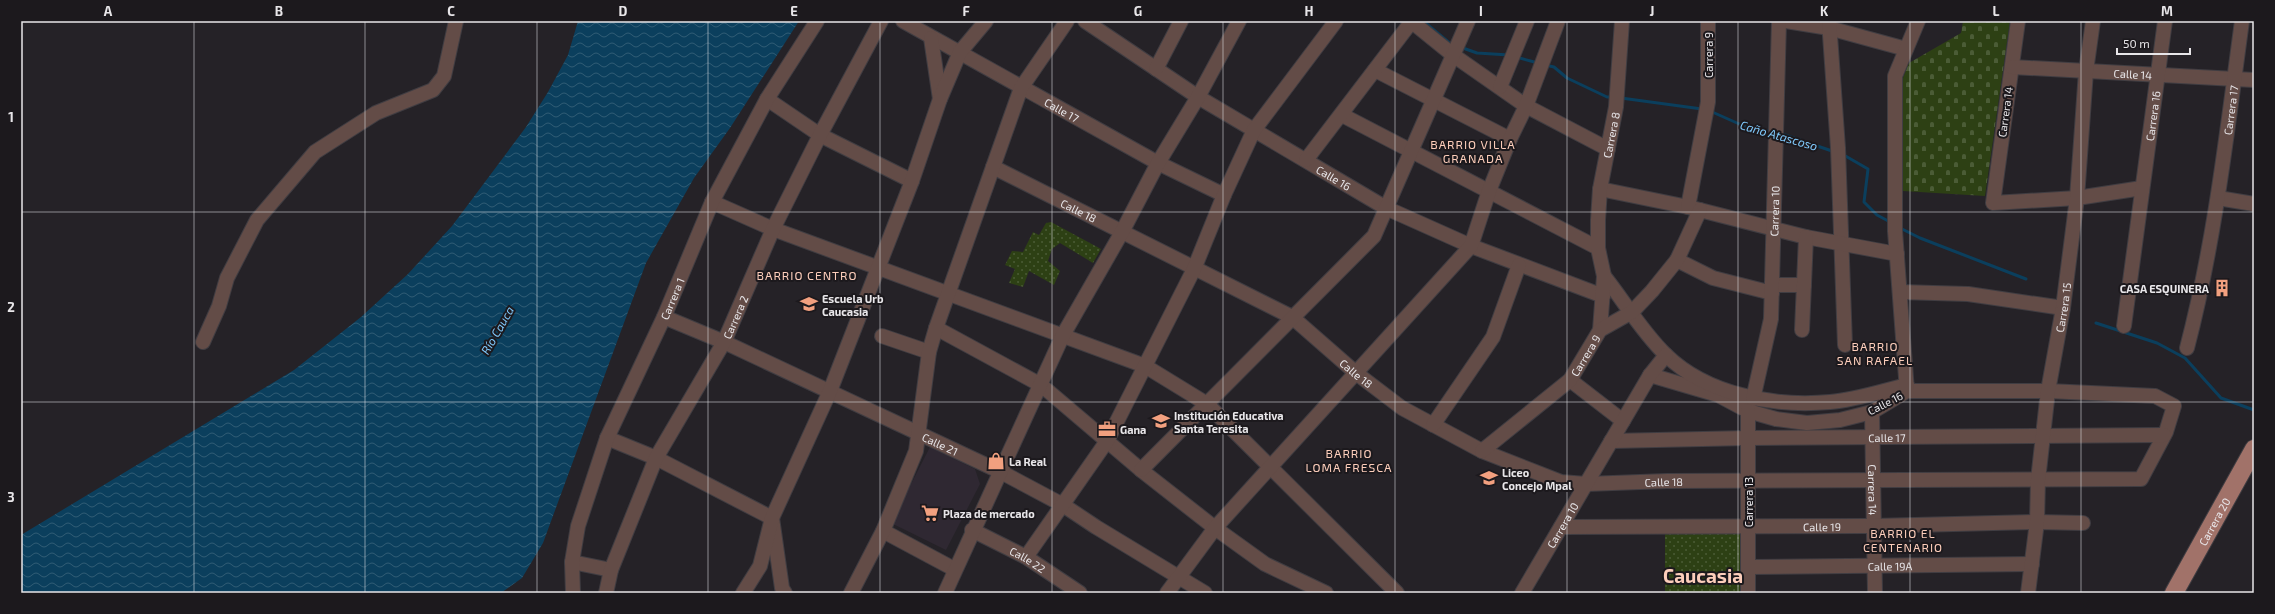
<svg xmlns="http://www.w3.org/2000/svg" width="2275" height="614" font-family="'Exo 2',sans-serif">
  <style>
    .built { fill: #2f2832 }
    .grass { fill: url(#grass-dots) }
    .cemetery { fill: url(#cemetery-stones) }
    .water { fill: url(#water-waves) }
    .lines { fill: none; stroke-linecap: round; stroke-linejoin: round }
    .stream { stroke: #0b3f5d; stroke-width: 3 }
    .minor-casing { stroke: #403d42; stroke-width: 16 }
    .major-casing { stroke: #403d42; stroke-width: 20 }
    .minor { stroke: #634c47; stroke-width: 14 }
    .major { stroke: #a17269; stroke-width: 18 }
    .grid { fill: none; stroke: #e8e6e9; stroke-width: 1; stroke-opacity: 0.55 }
    .labels { text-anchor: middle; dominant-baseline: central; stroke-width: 4; stroke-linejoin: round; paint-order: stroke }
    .street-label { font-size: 11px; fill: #e8e6e9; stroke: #1c191d }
    .poi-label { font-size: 11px; font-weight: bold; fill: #e8e6e9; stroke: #1c191d; text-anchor: start }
    .water-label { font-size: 12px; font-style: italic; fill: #80cafd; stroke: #1c191d }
    .neighbourhood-label { font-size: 12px; letter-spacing: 1px; fill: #fdcebb; stroke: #1c191d }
    .town-label { font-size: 19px; font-weight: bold; fill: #fdcebb; stroke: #1c191d }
    .neatline { fill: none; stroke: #e8e6e9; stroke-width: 1.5 }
    .grid-label { font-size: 13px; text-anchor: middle; font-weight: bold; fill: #e8e6e9 }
  </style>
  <defs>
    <pattern id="grass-dots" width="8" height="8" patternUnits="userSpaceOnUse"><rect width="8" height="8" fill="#2d4014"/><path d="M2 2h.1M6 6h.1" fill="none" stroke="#4b5c36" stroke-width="1.8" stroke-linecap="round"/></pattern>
    <pattern id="cemetery-stones" width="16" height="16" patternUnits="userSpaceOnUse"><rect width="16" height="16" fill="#2d4014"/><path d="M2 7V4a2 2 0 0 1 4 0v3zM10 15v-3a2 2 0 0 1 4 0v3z" fill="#4b5c36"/></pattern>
    <pattern id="water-waves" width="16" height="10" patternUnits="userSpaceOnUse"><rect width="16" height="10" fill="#0b3f5d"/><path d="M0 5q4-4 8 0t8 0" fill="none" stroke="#2f5b74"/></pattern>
  </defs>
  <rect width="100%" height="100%" fill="#252227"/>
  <!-- built -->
  <path class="built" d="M930,447L975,469L980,484L946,550L891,523Z"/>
  <!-- grass -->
  <path class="grass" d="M1051,222L1101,249L1093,263L1060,243L1052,249L1048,261L1060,271L1054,285L1029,271L1023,287L1009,283L1015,269L1005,265L1012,251L1023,252L1033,232L1039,235L1046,223Z
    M1665,530H1742V593H1665Z"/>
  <!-- cemetery -->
  <path class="cemetery" d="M1963,21H2010L1985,196L1903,191L1900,85L1909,63L1961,33Z"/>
  <!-- water -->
  <path class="water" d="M578,21H799L730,128L694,178L646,263L543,543L522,578L501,593H21V535L294,370L361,317L408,274L452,226L526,127L548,92L568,55Z"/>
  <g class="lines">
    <!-- stream -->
    <path class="stream" d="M1423,21L1452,45
      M1460,47L1477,53L1509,55
      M1516,57L1538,63
      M1545,65L1554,67L1567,78L1607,97H1613
      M1621,98L1702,109
      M1710,111L1746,127L1772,132
      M1779,133L1835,152
      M1842,154L1868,169L1864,202L1877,215L1892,223
      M1900,228L1920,238L2026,279
      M2096,323L2157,343L2185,358L2221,398L2254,410"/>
    <!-- minor casing -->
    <g class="minor-casing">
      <g id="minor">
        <path id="s1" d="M903,21L1158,163L1224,195"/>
        <path id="s2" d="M1085,21L1198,97L1386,208L1471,246L1603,296"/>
        <path d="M1411,21L1453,55L1526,106L1608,149"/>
        <path d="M1786,21L1829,28L1906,49"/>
        <path d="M1829,21L1838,148L1845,345"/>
        <path d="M2018,21L1993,203L2077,198L2142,188"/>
        <path d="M931,38L940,99"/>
        <path id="s3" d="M2012,67L2254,80"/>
        <path d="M1156,69L1181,21"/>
        <path d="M1375,70L1510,139"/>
        <path d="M1500,87L1527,21"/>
        <path d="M767,99L820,135L912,181"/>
        <path d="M1342,115L1598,248"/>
        <path d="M1306,160L1412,21"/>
        <path id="s4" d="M993,167L1292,317L1356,373L1402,408L1482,451L1561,482L1586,484L1667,481L2141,479L2166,432L2174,406L2155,396L2048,391H1907L1872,412L1840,420L1807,423L1776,419L1748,411L1718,395L1650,375"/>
        <path d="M1600,189L1688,207L1806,237L1897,254"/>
        <path d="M2218,198L2254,204"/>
        <path d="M712,202L773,229L1145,366L1207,404L1397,593"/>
        <path d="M1688,207L1708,102V21"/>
        <path d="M1677,260L1713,278L1772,293"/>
        <path d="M1604,276C1624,301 1642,332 1666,355C1707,395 1774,407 1830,402C1855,400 1882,391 1907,385"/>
        <path d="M1772,285H1804"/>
        <path d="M1900,292L1968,294L2063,308"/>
        <path id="s5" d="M664,317L724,342L1001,472L1063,505L1096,527L1205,593"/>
        <path id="s6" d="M2124,326L2165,21"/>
        <path d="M936,328L1041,385L1141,470L1215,528L1265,564L1326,593"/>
        <path id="s7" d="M1600,330L1604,276L1598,248V220L1600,189L1616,107L1622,21"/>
        <path d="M1802,330L1806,237"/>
        <path d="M882,336L929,352"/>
        <path d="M203,342L219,306L227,278L257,220L315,152L376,113L433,90L444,76L456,21"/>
        <path id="s8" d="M2187,348C2215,241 2227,131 2242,21"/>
        <path d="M1570,380L1623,421"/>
        <path d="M1907,391L1895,231V76L1918,21"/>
        <path id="s9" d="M1753,399L1771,319L1779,21"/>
        <path id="s10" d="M1872,412L1875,593"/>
        <path d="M1433,425L1493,337L1519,265"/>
        <path d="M607,438L656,458L772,518L782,588L785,593"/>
        <path id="s11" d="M1611,441L1748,438L2164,435"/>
        <path id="s12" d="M1482,451L1570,380L1600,330L1632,312L1652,291L1677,260L1700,210"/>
        <path d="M1141,470L1374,236L1468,21"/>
        <path id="s13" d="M1561,527L1874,526L2037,522L2083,523"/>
        <path id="s14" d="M972,530L1026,557L1080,593"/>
        <path d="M883,531L954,569"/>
        <path d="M1026,557L1107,441L1194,269L1224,195L1254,130L1336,21"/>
        <path d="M572,562L611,570"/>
        <path id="s15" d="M1748,567L2032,564"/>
        <path id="s16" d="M573,593L572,562L578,526L607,438L664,317L712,202L767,99L817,21"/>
        <path id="s17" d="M606,593L611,570L656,458L724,342L773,229L820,135L881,21"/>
        <path d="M743,593L760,566L772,518L830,391L912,181L940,99L960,52L986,21"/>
        <path d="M851,593L883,531L916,451L929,352L936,328L1021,88L1067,21"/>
        <path d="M945,593L1063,335L1122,232L1158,163L1198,97L1239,21"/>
        <path d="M1167,593L1215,528L1471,246L1489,191L1510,139L1526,106L1558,21"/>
        <path id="s18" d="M1522,593L1650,375L1666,355"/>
        <path d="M1748,593V411"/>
        <path id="s19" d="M2028,593L2037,522L2038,480L2048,391L2063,308L2077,198L2086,71L2093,21"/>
      </g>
    </g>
    <!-- major casing -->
    <g class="major-casing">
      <g id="major">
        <path id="s20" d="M2174,593L2254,449"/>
      </g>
    </g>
    <!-- minor -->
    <use href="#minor" class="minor"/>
    <!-- major -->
    <use href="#major" class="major"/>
  </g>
  <!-- grid -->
  <path class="grid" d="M194,21V593M365,21V593M537,21V593M708,21V593M880,21V593M1052,21V593M1223,21V593M1395,21V593M1567,21V593M1738,21V593M1910,21V593M2081,21V593M21,212H2254M21,402H2254"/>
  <!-- icons -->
  <defs>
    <g id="building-bare" transform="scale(1.38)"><path d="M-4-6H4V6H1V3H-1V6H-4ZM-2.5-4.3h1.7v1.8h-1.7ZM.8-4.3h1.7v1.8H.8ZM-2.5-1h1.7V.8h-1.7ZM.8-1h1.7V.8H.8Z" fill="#f2a07f" stroke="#1c191d" stroke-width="2.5" paint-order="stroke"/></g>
    <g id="school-bare" transform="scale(1.38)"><path d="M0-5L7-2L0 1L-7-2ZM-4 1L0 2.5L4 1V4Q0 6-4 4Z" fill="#f2a07f" stroke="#1c191d" stroke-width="2.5" paint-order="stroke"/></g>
    <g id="office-bare" transform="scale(1.38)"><path d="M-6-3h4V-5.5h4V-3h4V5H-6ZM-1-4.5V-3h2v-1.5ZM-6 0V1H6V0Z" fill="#f2a07f" stroke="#1c191d" stroke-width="2.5" paint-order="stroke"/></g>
    <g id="shop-bare" transform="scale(1.38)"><path d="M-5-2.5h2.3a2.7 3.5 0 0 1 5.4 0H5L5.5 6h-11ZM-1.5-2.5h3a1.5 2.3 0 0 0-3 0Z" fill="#f2a07f" stroke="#1c191d" stroke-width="2.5" paint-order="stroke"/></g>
    <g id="supermarket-bare" transform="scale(1.38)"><path d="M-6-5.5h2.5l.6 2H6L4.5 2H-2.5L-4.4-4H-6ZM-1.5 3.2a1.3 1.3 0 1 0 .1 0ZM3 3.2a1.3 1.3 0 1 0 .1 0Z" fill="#f2a07f" stroke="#1c191d" stroke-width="2.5" paint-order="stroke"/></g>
  </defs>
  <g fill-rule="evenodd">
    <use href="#building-bare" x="2222" y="288"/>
    <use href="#school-bare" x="809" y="304"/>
    <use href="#school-bare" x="1161" y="421"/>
    <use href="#office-bare" x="1107" y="429"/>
    <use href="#shop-bare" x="996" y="461"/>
    <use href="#school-bare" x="1489" y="478"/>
    <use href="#supermarket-bare" x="930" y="513"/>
  </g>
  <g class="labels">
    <!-- street labels -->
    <g class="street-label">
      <text transform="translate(1708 55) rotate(-90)">Carrera 9</text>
      <text stroke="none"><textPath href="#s3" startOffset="121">Calle 14</textPath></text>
      <text stroke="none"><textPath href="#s1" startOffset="182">Calle 17</textPath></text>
      <text stroke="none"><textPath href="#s8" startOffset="242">Carrera 17</textPath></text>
      <text transform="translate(2005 112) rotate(-82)">Carrera 14</text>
      <text stroke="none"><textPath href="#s6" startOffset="212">Carrera 16</textPath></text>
      <text stroke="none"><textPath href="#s7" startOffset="197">Carrera 8</textPath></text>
      <text stroke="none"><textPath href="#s2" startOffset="294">Calle 16</textPath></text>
      <text stroke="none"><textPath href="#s4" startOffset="96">Calle 18</textPath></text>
      <text stroke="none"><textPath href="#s9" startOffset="190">Carrera 10</textPath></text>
      <text stroke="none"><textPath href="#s16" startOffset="314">Carrera 1</textPath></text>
      <text stroke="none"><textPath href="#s19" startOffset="288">Carrera 15</textPath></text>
      <text stroke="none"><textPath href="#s17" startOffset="306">Carrera 2</textPath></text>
      <text stroke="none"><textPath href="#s12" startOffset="142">Carrera 9</textPath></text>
      <text stroke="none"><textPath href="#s4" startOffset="420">Calle 18</textPath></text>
      <text transform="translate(1885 403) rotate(-27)">Calle 16</text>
      <text stroke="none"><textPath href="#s11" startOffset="276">Calle 17</textPath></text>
      <text stroke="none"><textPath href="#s5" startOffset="304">Calle 21</textPath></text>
      <text stroke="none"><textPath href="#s4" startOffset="756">Calle 18</textPath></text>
      <text stroke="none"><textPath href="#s10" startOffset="78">Carrera 14</textPath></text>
      <text transform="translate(1748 502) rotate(-90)">Carrera 13</text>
      <text stroke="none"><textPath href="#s20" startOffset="82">Carrera 20</textPath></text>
      <text stroke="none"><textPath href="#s18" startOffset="79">Carrera 10</textPath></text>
      <text stroke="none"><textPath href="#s13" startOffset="261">Calle 19</textPath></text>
      <text stroke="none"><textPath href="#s14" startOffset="63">Calle 22</textPath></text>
      <text stroke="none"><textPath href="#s15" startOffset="142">Calle 19A</textPath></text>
    </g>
    <!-- poi labels -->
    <g class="poi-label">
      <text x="2209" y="288" text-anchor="end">CASA ESQUINERA</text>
      <text x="822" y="298">Escuela Urb<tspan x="822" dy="13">Caucasia</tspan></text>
      <text x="1174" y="415">Institución Educativa<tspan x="1174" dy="13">Santa Teresita</tspan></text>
      <text x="1120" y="429">Gana</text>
      <text x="1009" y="461">La Real</text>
      <text x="1502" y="472">Liceo<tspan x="1502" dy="13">Concejo Mpal</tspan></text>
      <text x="943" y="513">Plaza de mercado</text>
    </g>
    <!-- water labels -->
    <g class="water-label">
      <text transform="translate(1779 135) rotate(16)">Caño Atascoso</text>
      <text transform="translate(497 330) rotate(-60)">Río Cauca</text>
    </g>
    <!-- neighbourhood labels -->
    <g class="neighbourhood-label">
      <text x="1473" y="144">BARRIO VILLA<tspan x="1473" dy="14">GRANADA</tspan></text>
      <text x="807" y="275">BARRIO CENTRO</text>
      <text x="1875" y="346">BARRIO<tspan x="1875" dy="14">SAN RAFAEL</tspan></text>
      <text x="1349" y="453">BARRIO<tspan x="1349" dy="14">LOMA FRESCA</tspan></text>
      <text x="1903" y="533">BARRIO EL<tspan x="1903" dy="14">CENTENARIO</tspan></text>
    </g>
    <!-- town labels -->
    <g class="town-label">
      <text x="1703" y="575">Caucasia</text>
    </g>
  </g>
  <!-- border -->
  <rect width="2275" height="614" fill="none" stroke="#1c191d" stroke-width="44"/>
  <!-- scale -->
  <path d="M2117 48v6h73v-6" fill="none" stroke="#e8e6e9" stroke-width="2"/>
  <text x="2123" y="48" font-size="12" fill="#e8e6e9" stroke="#1c191d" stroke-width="3" paint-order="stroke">50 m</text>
  <rect x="22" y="22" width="2231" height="570" class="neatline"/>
  <g class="grid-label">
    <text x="108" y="16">A</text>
    <text x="279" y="16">B</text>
    <text x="451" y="16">C</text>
    <text x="623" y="16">D</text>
    <text x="794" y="16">E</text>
    <text x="966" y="16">F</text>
    <text x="1138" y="16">G</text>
    <text x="1309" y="16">H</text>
    <text x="1481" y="16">I</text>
    <text x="1652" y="16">J</text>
    <text x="1824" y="16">K</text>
    <text x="1996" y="16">L</text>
    <text x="2167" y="16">M</text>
    <text x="11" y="122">1</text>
    <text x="11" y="312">2</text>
    <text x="11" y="502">3</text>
  </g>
</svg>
